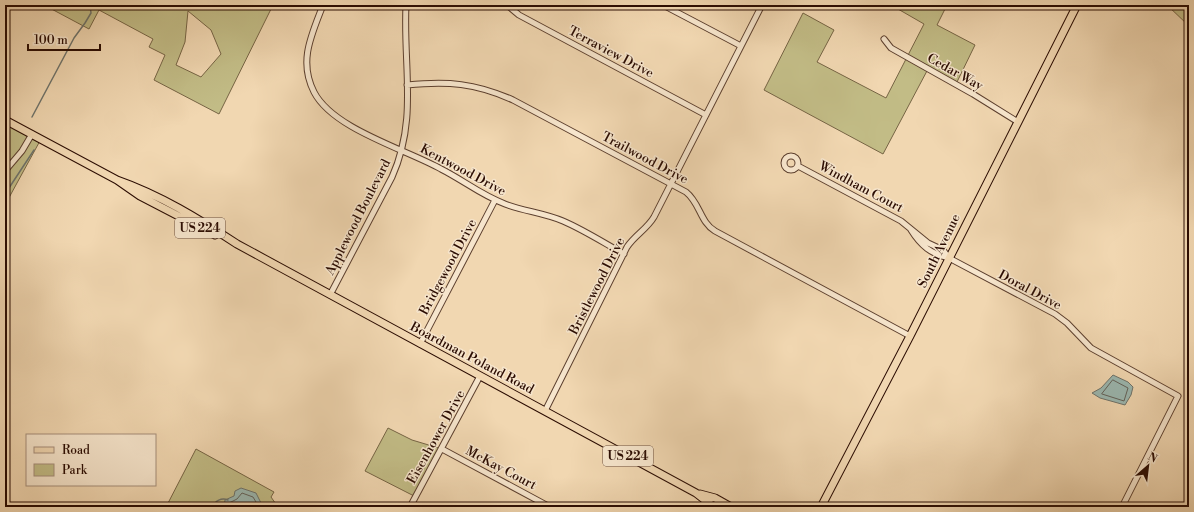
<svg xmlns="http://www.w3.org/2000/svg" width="1194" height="512" font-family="'Libre Bodoni',serif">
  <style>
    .green { fill: #c2bc86; stroke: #766444; fill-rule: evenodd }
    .water { fill: #9bb8b1; stroke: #6e736b }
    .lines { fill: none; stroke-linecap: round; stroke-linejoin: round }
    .shore { stroke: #63625a; stroke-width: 1 }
    .stream { stroke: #6e736b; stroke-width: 1.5 }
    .minor-casing { stroke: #5c3f2e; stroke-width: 7 }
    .major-casing { stroke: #2b0c02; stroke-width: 9 }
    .minor { stroke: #f6e5cc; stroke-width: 5 }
    .major { stroke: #f1d7b1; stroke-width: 7 }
    .labels { text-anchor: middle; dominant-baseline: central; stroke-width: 3; stroke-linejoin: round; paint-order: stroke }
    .shield { fill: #f6e5cc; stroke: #684d3f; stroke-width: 1 }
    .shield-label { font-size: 12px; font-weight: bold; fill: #2b0c02 }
    .street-label { font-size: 13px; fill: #2b0c02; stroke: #f6e5cc }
  </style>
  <rect width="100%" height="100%" fill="#f1d7b1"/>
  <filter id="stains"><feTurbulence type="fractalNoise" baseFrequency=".005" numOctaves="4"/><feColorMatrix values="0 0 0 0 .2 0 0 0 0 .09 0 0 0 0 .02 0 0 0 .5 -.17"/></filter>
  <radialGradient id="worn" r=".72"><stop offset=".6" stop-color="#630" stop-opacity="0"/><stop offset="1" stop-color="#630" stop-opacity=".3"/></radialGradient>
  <!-- green -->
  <path class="green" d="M44,5H232L235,7L237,5H273L219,114L154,80L165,55L149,47L153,39L99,10L89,29ZM188,11L211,30L221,54L201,77L176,65L185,42Z
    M891,5H947L937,25L975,45L956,84L928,69L883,154L764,90L803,13L834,30L817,62L886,98L924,24Z
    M1167,5H1189V26Z
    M5,120L41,139L5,205Z
    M388,428L412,440L442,449L416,497L365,471Z
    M196,449L274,492L271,497L278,507H166Z"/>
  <!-- water -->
  <path class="water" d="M1113,375L1128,382L1133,387L1131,395L1125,405L1100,398L1092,393L1101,388Z
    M241,488L256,493L263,507H224L225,500L234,496L235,491Z"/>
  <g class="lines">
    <!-- shore -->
    <path class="shore" d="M1113,380L1128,388L1124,401L1102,394Z
      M228,507L229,503L237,499L242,493L253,497L259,507"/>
    <!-- stream -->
    <path class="stream" d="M32,117L74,38L85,23L91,13L90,5
      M5,194L34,150
      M181,507H184
      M211,507C216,501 221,497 228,500"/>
    <!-- minor casing -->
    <g class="minor-casing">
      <path id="minor" d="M323,5C312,34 298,61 314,92C333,129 405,149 441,169C463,180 481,195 505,204C523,211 544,213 563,221C584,230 604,243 624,254
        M507,5L519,15L706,115
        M663,5L741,46
        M884,39L891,48L973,94L1018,122
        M407,85C448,81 475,83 513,100L686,192C700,203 700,222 715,231L910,336
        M784 163a7 7 0 1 1 14 0a7 7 0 1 1-14 0Z
        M798,166L901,221L928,243L943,250L949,258
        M5,171L22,151L32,134
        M911,230C921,246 931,254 949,258L1055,314L1067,323L1091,348L1178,396L1122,507
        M330,295L392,177C418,119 403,67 406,5
        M420,344L495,200
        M545,411L627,247C635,235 647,229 654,217L762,5
        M442,449L550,507
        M410,507L480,376"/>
    </g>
    <!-- major casing -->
    <g class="major-casing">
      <path id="major" d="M5,120L117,180L140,196L215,235
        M117,180C160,195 199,219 237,244L696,493L714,507
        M700,494L715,498L731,507
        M821,507L910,336L1077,5"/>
    </g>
    <!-- minor -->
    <use href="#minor" class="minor"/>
    <!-- major -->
    <use href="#major" class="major"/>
  </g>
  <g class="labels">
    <!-- shield labels -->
    <g class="shield">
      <rect x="175" y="218" width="50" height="20" rx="3"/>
      <rect x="603" y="446" width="50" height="20" rx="3"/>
    </g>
    <g class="shield-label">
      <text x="200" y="228">US 224</text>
      <text x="628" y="456">US 224</text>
    </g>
    <!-- street labels -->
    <g class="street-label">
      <text transform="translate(611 52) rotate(28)">Terraview Drive</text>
      <text transform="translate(955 72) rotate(29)">Cedar Way</text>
      <text transform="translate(645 158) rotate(28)">Trailwood Drive</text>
      <text transform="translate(463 170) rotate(28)">Kentwood Drive</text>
      <text transform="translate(861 187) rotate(28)">Windham Court</text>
      <text transform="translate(358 217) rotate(-63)">Applewood Boulevard</text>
      <text transform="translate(939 251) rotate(-64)">South Avenue</text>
      <text transform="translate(448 267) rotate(-62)">Bridgewood Drive</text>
      <text transform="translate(597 286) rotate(-63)">Bristlewood Drive</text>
      <text transform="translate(1030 290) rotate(28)">Doral Drive</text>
      <text transform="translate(472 358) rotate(28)">Boardman Poland Road</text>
      <text transform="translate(436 437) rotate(-61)">Eisenhower Drive</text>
      <text transform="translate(501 468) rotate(28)">McKay Court</text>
    </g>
  </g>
  <!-- margin -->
  <rect width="1194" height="512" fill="none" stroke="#f1d7b1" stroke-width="20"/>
  <rect x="6" y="6" width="1182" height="500" fill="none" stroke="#2b0c02" stroke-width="2"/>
  <rect x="10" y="10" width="1174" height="492" fill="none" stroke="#2b0c02"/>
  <!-- legend -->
  <rect x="26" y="434" width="130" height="52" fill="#f6e5cc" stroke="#a58e7b"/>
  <rect x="34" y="447" width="20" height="6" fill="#f1d7b1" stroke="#a58e7b"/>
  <text x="62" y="454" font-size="12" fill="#2b0c02">Road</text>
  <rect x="34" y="464" width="20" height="12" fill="#c2bc86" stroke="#a58e7b"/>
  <text x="62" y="474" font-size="12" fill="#2b0c02">Park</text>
  <!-- north arrow -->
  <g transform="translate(1148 466) rotate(28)" stroke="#f6e5cc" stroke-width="3" paint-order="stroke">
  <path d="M0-3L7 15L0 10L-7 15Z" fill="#2b0c02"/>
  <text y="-6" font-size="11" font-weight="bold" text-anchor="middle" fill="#2b0c02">N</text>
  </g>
  <!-- scale -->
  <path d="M28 44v6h72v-6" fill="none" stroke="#2b0c02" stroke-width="2"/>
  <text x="34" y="44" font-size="12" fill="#2b0c02" stroke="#f6e5cc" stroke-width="3" paint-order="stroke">100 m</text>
  <rect width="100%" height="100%" filter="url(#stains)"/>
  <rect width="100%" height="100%" fill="url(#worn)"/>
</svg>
